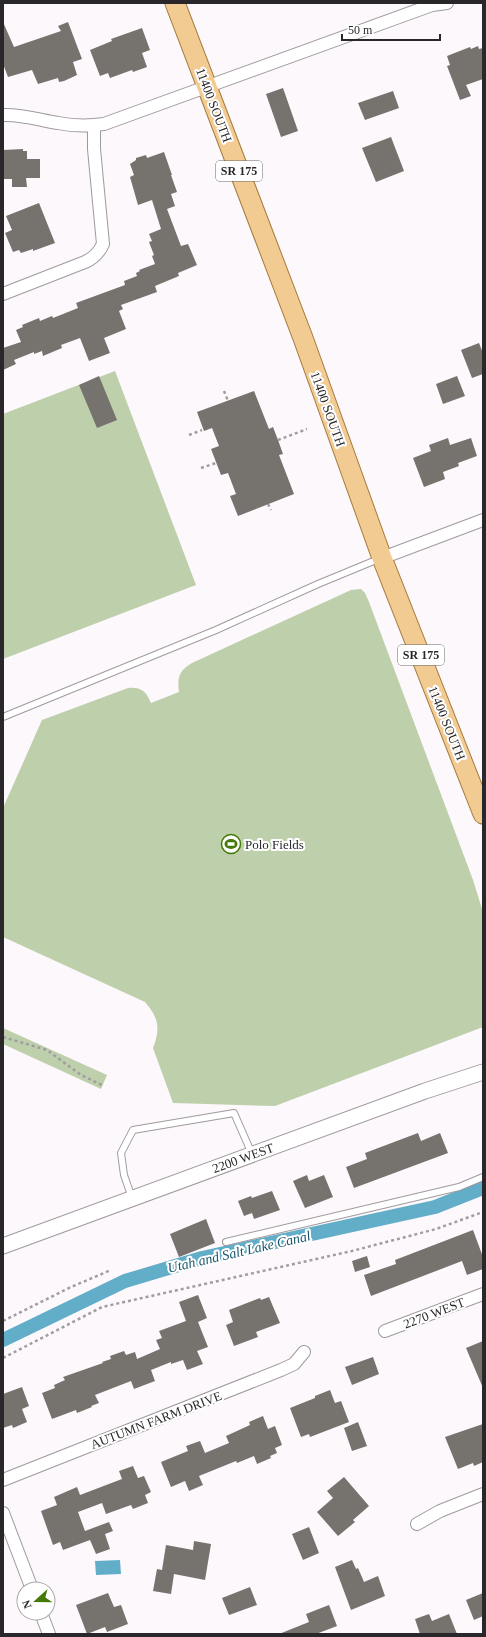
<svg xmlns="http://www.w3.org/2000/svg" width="486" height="1637" font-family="'Times New Roman',serif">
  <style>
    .green { fill: #becfab }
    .water { fill: #62aec9 }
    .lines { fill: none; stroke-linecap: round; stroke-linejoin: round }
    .canal { stroke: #62aec9; stroke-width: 14 }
    .building { fill: #76726e }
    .service-casing { stroke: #9f9a9e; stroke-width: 8 }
    .minor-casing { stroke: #9f9a9e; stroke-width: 14 }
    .tertiary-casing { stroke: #9f9a9e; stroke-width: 17 }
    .primary-casing { stroke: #a57b3c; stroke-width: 21 }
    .path { stroke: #a19da0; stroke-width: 2.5; stroke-dasharray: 3 3; stroke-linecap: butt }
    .service { stroke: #fff; stroke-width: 6 }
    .minor { stroke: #fff; stroke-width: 12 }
    .tertiary { stroke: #fff; stroke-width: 15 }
    .primary { stroke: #f1cb91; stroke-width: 19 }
    .labels { text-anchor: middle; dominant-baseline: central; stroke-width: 4; stroke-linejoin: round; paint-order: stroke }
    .shield { fill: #fff; stroke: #696869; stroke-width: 1 }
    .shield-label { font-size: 12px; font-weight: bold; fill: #292729 }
    .street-label { font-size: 13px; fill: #292729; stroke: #fff }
    .poi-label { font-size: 13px; fill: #292729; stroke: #fff; text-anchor: start }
    .water-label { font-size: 14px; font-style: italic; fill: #165569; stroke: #fff }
  </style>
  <rect width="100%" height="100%" fill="#fdf8fc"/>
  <!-- green -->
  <path class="green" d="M115,371L196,585L3,659V414Z
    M361,589L365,593L369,602L473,880L483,912V1027L275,1106L173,1103L153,1048C161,1028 158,1017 145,1002L3,937V808L42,720L128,688C141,687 146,691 151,703L179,692C177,677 179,671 192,663L351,590Z
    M3,1028L107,1075L101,1089L3,1044Z"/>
  <!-- water -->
  <path class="water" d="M120,1560L121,1574L96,1575L95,1561Z"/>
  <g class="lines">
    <!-- canal -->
    <path class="canal" d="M3,1340L125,1281L202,1258L435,1207L483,1188"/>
  </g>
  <!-- building -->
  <path class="building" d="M3,22L14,47L61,31L58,26L68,22L82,59L73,62L77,75L64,81L59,82L58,78L38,84L32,70L8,77L3,64Z
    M142,28L150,50L142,53L147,67L133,72L132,70L110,78L108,73L100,76L90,50L112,41L111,39Z
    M478,46L479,49L483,48V79L466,85L471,96L460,100L447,66L450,65L447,56L470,47L471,49Z
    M283,88L298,131L281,137L266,94Z
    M393,91L399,108L365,120L358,103Z
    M391,137L404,171L376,182L362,148Z
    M23,149V151H27V159H40V178H26L27,187H12V179H3V150Z
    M164,152L172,175H171L177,192L171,194L175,206L167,209L181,246L188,244L197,265L178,273L179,276L155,286L157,292L121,305L123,309L119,311L126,329L104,338L110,353L89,361L80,338L61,345L62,348L43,356L42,351L34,354V352L14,360L16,364L3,370V348L21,342L16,330L23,327L22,325L39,318L40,321L52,316L53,318L78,308L76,303L125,285L124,281L137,276L136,273L140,271L139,270L155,264L152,256L154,255L149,242L152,241L149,234L161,229L152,200L138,205L130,177L134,175L130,164L136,160V158L146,155L147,158Z
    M39,203L55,243L33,251V249L21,253L19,250L13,252L5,233L12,230L6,216Z
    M479,343L483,353V374L472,378L461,350Z
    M99,376L117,420L97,428L79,385Z
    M457,376L465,396L443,404L436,384Z
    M254,391L269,429L273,427L278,440L283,454L279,455L294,494L238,516L230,496L236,494L228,473L221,475L211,449L219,446L212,428L204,431L197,412Z
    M448,438L450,445L471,438L477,456L458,463L459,466L443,472L445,479L424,487L413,458L431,451L429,445Z
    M418,1133L421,1141L440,1133L448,1153L354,1188L346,1167L367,1159L365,1153Z
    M307,1175L309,1181L324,1175L333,1197L305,1208L293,1181Z
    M272,1191L280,1210L254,1219L252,1213L244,1216L238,1201L251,1196L252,1198Z
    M206,1219L215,1243L179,1257L170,1234Z
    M473,1230L483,1257V1269L467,1275L462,1261L371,1296L364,1275L396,1264L395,1260Z
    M367,1256L370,1267L355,1272L352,1261Z
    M198,1295L207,1318L198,1322L208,1347L197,1351L203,1364L187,1370L183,1360L171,1364V1362L151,1370L155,1381L134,1389L131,1381L95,1395L99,1403L91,1406L92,1407L77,1413L76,1410L52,1419L42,1393L55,1388L54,1385L65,1380L63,1377L103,1363L102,1362L111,1359L110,1356L124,1351L126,1355L135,1352L137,1359L160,1349L156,1340L162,1338L159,1331L186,1321L179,1302Z
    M269,1297L280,1323L256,1332L258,1337L234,1346L226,1325L233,1322L229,1310L260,1298L261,1300Z
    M483,1341V1388L466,1348Z
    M373,1357L379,1374L352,1385L345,1367Z
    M22,1387L29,1406L22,1409L27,1422L13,1428L12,1425L3,1428V1394Z
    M330,1390L335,1403L341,1401L349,1422L310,1437L309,1434L301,1437L290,1408L315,1398V1396Z
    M263,1416L268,1429L275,1426L282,1445L275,1448L277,1453L270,1456L271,1458L257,1464L254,1456L237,1463L236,1461L199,1476L203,1485L189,1491L185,1481L171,1487L161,1462L188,1451L186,1446L200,1441L205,1453L229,1443L226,1436L250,1425L249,1422Z
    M358,1422L367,1446L352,1451L344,1428Z
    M483,1424V1462L474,1466L473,1463L458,1469L445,1437Z
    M133,1466L138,1478L144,1476L151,1492L145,1495L148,1503L133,1509L131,1505L106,1514L102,1503L78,1512L85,1531L109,1522L113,1531L105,1534L110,1549L96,1554L90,1540L63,1550L60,1542L53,1545L41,1511L57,1505L54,1497L77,1487L80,1495L122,1479L119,1471Z
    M344,1477L369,1506L353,1520L355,1522L338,1536L317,1512L333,1498L327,1491Z
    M309,1527L319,1553L303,1560L292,1534Z
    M194,1541L211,1544L205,1580L174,1574L171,1594L153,1591L157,1569L162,1570L166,1545L193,1550Z
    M352,1560L356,1569L358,1568L364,1582L378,1576L385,1596L351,1610L335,1567Z
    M250,1587L257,1605L229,1615L222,1598Z
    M108,1593L114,1607L121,1605L128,1624L107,1632L105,1627L87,1634L76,1605Z
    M483,1593V1616L474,1620L466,1600Z
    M329,1605L337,1626L316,1634H279L309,1622L306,1614Z
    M429,1614L432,1621L449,1614L457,1634H420L415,1619Z"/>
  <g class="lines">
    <!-- service casing -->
    <g class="service-casing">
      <path id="service" d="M3,717L216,630L318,584L381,558
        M132,1198L124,1175L121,1153L133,1130L234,1113L252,1154
        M226,1242L459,1187L483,1177"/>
    </g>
    <!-- minor casing -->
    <g class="minor-casing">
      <path id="minor" d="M3,115C22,114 39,120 58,123C73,126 89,126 104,124L432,5L447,3
        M3,294L85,262C94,258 99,253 103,244L94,149V125
        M382,558L483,520
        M385,1331L483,1294
        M3,1480L281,1370L294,1364L304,1352
        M3,1513L32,1589
        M417,1524L440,1511L483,1494
        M41,1613L49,1634"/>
    </g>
    <!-- tertiary casing -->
    <g class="tertiary-casing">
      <path id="tertiary" d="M3,1246L425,1091L483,1072"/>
    </g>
    <!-- primary casing -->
    <g class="primary-casing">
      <path id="primary" d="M175,3L303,338L382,558L483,814"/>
    </g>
    <!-- path -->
    <path class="path" d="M224,391L228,401
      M189,435L202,430
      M278,440L307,429
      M201,468L216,463
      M268,504L271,510
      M3,1037L47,1050L81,1075L104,1086
      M3,1321L71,1287L111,1270
      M3,1358L102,1307L352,1251L436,1229L483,1212"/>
    <!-- service -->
    <use href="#service" class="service"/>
    <!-- minor -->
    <use href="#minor" class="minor"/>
    <!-- tertiary -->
    <use href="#tertiary" class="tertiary"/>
    <!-- primary -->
    <use href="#primary" class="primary"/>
  </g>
  <!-- icons -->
  <defs>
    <g id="stadium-ring" transform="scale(1)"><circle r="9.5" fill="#fff" stroke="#457906" stroke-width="1.5"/><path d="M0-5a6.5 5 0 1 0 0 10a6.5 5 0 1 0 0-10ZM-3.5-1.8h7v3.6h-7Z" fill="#457906"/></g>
  </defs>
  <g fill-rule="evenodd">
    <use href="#stadium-ring" x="231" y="844"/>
  </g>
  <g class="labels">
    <!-- shield labels -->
    <g class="shield">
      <rect x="216" y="161" width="46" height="20" rx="3"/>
      <rect x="398" y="645" width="46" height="20" rx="3"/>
    </g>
    <g class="shield-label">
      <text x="239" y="171">SR 175</text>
      <text x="421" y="655">SR 175</text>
    </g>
    <!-- street labels -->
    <g class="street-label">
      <text transform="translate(214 105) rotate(69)">11400 SOUTH</text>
      <text transform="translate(328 409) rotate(70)">11400 SOUTH</text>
      <text transform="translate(447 723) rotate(68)">11400 SOUTH</text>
      <text transform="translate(243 1158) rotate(-20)">2200 WEST</text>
      <text transform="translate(434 1313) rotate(-21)">2270 WEST</text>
      <text transform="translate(156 1420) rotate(-21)">AUTUMN FARM DRIVE</text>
    </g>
    <!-- poi labels -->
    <g class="poi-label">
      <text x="245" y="844">Polo Fields</text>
    </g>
    <!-- water labels -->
    <g class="water-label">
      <text transform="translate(239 1252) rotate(-13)">Utah and Salt Lake Canal</text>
    </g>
  </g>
  <!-- border -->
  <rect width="486" height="1637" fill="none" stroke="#292729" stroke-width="8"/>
  <!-- north arrow -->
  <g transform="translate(36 1601) rotate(249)"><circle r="19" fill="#ffffff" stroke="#a9a9a9"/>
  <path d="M0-3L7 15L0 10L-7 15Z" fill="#457906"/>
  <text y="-6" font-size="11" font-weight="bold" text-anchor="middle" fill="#292729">N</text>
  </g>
  <!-- scale -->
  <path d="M342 34v6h98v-6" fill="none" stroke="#292729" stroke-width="2"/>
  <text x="348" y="34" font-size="12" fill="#292729" stroke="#ffffff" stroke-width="3" paint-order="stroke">50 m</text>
</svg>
